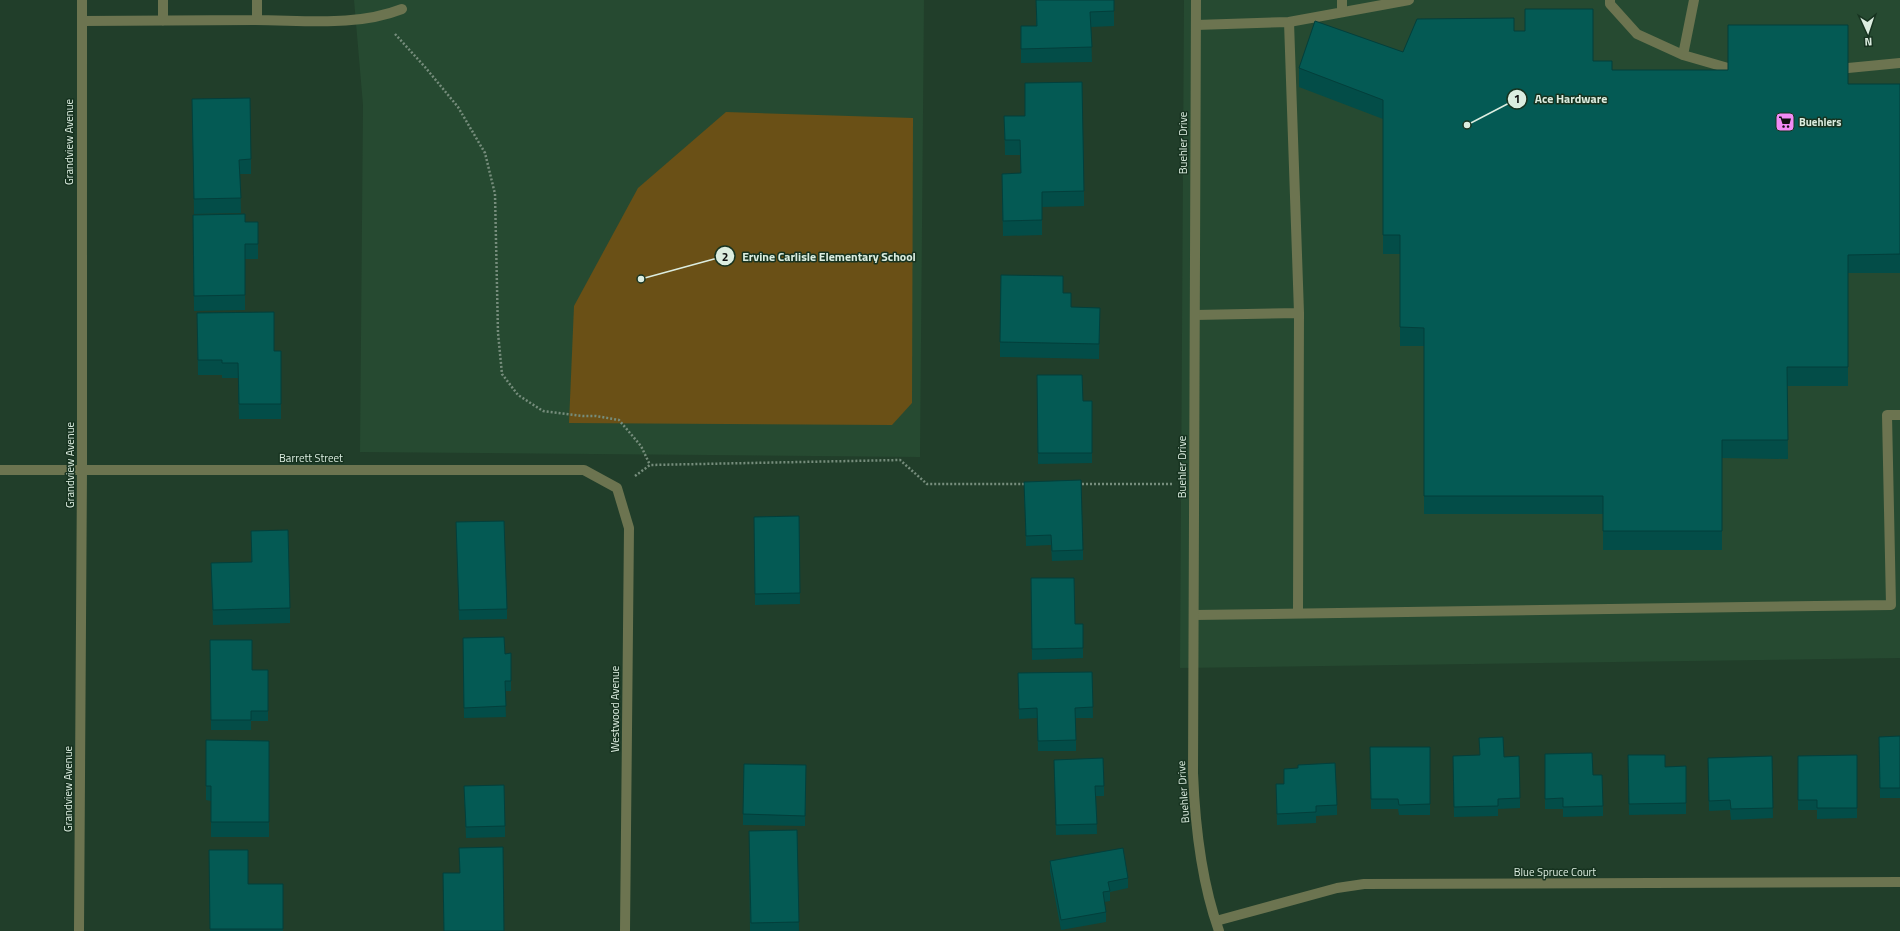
<svg xmlns="http://www.w3.org/2000/svg" width="1900" height="931" font-family="'Titillium Web',sans-serif">
  <style>
    .built { fill: #264a31 }
    .park { fill: #6a5016 }
    .lines { fill: none; stroke-linecap: round; stroke-linejoin: round }
    .path { stroke: #768d7c; stroke-width: 2.5; stroke-dasharray: 2 2; stroke-linecap: butt }
    .service { stroke: #6c7450; stroke-width: 10 }
    .minor { stroke: #6c7450; stroke-width: 10 }
    .wall { fill: #034d48 }
    .building { fill: #045a54; stroke: #033f3b }
    .labels { text-anchor: middle; dominant-baseline: central; stroke-width: 3; stroke-linejoin: round; paint-order: stroke }
    .poi-label { font-size: 11px; font-weight: bold; fill: #dcede0; stroke: #173320; text-anchor: start }
    .street-label { font-size: 11px; fill: #dcede0; stroke: #173320 }
    .leader { fill: none; stroke: #dcede0; stroke-width: 1.5 }
    .callout-dot { fill: #dcede0; stroke: #173320; stroke-width: 1.5 }
    .mark-label { font-size: 12px; text-anchor: middle; font-weight: bold; fill: #111 }
    .callout-label { font-size: 12px; text-anchor: middle; font-weight: bold; fill: #dcede0; stroke: #173320; stroke-width: 3; stroke-linejoin: round; paint-order: stroke }
  </style>
  <rect width="100%" height="100%" fill="#213e2a"/>
  <!-- built -->
  <path class="built" d="M354,0H924L920,457L360,452L363,105Z
    M1184,0H1900V658L1180,668Z"/>
  <!-- park -->
  <path class="park" d="M726,112L913,118L912,403L892,425L569,423L574,306L638,188Z"/>
  <g class="lines">
    <!-- path -->
    <path class="path" d="M395,34L425,67L458,107L485,153L495,194L498,333L502,374L518,395L543,411L583,416H596L619,420L641,446L650,465
      M635,476L650,465L900,460L927,484H1027
      M1078,484H1173"/>
    <!-- service -->
    <path class="service" d="M163,0V21
      M1342,0V12
      M1610,0V4L1637,34L1683,55L1728,68
      M257,20V0
      M82,21C139,21 197,20 255,20C304,20 356,27 402,9
      M1289,22L1409,0
      M1196,25L1289,22L1299,313
      M1683,55L1694,0
      M1848,68L1900,63
      M1195,315L1299,313L1298,613
      M1194,615L1891,605L1887,415H1900"/>
    <!-- minor -->
    <path class="minor" d="M1196,0L1193,773C1195,825 1201,881 1219,931
      M0,470H584L617,488L629,528L625,931
      M1216,921L1337,888L1364,884L1900,882
      M79,931L82,470V0"/>
  </g>
  <!-- wall -->
  <path class="wall" d="M1036,0H1114V26L1091,27L1092,62L1021,63V26H1036Z
    M1514,31L1593,61L1612,70L1848,84H1900V273H1848V386H1787L1788,459L1722,458V550H1603V514H1424V346H1400V254H1383V119L1299,87V68L1403,52Z
    M192,99L251,159V174H240L241,213L194,214Z
    M1004,116L1084,191V206L1042,207V235L1003,236L1002,188L1021,173L1020,155H1005Z
    M193,215L245,222H258V259H245V310L194,311Z
    M1063,293L1071,307L1100,308L1099,359L1000,357V342Z
    M197,313L274,351H281V419H239L238,378H222V375H198Z
    M1037,375L1083,401H1092V463L1038,464Z
    M1024,482L1083,550V560L1052,561L1051,545L1026,546Z
    M799,516L800,604L755,605L754,517Z
    M456,522L507,609V619L459,620Z
    M251,531L290,608V623L213,625L211,563L251,562Z
    M1031,578L1075,624H1083V658L1032,660Z
    M463,638L505,654L511,653V691H505L506,717L464,718Z
    M210,640L252,670H268V721H251V730H211Z
    M1092,672L1093,718H1076V751H1038L1037,718L1019,719L1018,673Z
    M1900,736V798H1880L1879,737Z
    M206,740L269,741V837H211V801L206,800Z
    M1370,747H1430V815H1399L1398,809H1371Z
    M1545,754L1593,775L1603,806V816L1563,817V809H1545Z
    M1628,755L1665,767L1686,766V814L1629,815Z
    M1857,755V818L1817,819V810H1798V756Z
    M1453,756L1504,757L1520,798V808L1498,809V816L1454,817Z
    M1772,756L1773,818L1731,820L1730,810L1709,811L1708,768Z
    M1054,760L1104,786V796H1096L1097,834L1056,835Z
    M1284,769L1337,805V815L1316,816V823L1277,825L1276,784H1284Z
    M806,776L805,826L743,825V814Z
    M464,786L505,826V837L466,838Z
    M797,830L799,931H750L749,846Z
    M209,850L248,884H283V931H210Z
    M1050,861L1128,878V888L1110,892V901L1104,902L1106,912V922L1061,930L1050,871Z"/>
  <!-- building -->
  <path class="building" d="M1036,0H1114V11L1090,12L1092,47L1021,49V26H1037Z
    M1525,9H1593V61H1612V70H1728V25H1848V84H1900V254L1848,255V367H1787L1788,440H1722V531H1603V496H1424V328L1400,327V235H1383V100L1299,68L1315,21L1403,52L1417,19L1514,18V31H1525Z
    M1082,82L1084,191L1042,192V220L1003,221L1002,174L1021,173L1020,140H1005L1004,116H1025V83Z
    M250,98L251,159L239,160L241,198L194,199L192,99Z
    M245,214V222H258V244H245V295L194,296L193,215Z
    M1001,275L1063,276V293H1071V307L1100,308L1099,344L1000,342Z
    M274,312V351H281V404H239L238,363H222V360H198L197,313Z
    M1037,375H1082L1083,401H1092V453H1038Z
    M1081,480L1083,550L1052,551L1051,535L1026,536L1024,482Z
    M799,516L800,593L755,594L754,517Z
    M504,521L507,609L459,610L456,522Z
    M288,530L290,608L213,610L211,563L252,562L251,531Z
    M1031,578H1074L1075,624H1083V648L1032,649Z
    M504,637L505,654L511,653V681H505L506,706L464,708L463,638Z
    M210,640H252V670H268V711H251V720H211Z
    M1092,672L1093,707L1075,708L1076,740L1038,741L1037,708L1019,709L1018,673Z
    M1900,736V788H1880L1879,737Z
    M1503,737L1504,757L1519,756L1520,798L1498,799V806L1454,807L1453,756L1480,755L1479,738Z
    M206,740L269,741V822H211V786H206Z
    M1370,747H1430V804L1399,805L1398,799H1371Z
    M1592,753L1593,775H1602L1603,806L1563,807V798L1545,799V754Z
    M1628,755H1665V767L1686,766V803L1629,804Z
    M1857,755V808H1817V800H1798V756Z
    M1772,756L1773,808L1731,809L1730,800L1709,801L1708,758Z
    M1103,758L1104,786H1095L1097,824L1056,825L1054,760Z
    M1335,763L1337,805L1316,806V812L1277,814L1276,784H1284V769L1298,768V765Z
    M744,764L806,765L805,816L743,814Z
    M504,785L505,826L466,827L464,786Z
    M797,830L799,922L751,923L749,831Z
    M503,847L504,931H444L443,873H460L459,848Z
    M1123,848L1128,878L1108,882L1110,891L1103,892L1106,912L1061,920L1050,861Z
    M209,850H248V884H283V929H210Z"/>
  <!-- icons -->
  <defs>
    <g id="supermarket-square" transform="scale(1)"><rect x="-9" y="-9" width="18" height="18" rx="4" fill="#f18bf5" stroke="#173320"/><path d="M-6-5.5h2.5l.6 2H6L4.5 2H-2.5L-4.4-4H-6ZM-1.5 3.2a1.3 1.3 0 1 0 .1 0ZM3 3.2a1.3 1.3 0 1 0 .1 0Z" fill="#111"/></g>
  </defs>
  <g fill-rule="evenodd">
    <use href="#supermarket-square" x="1785" y="122"/>
  </g>
  <g class="labels">
    <!-- poi labels -->
    <g class="poi-label">
      <text x="1799" y="122">Buehlers</text>
    </g>
    <!-- street labels -->
    <g class="street-label">
      <text transform="translate(69 142) rotate(-90)">Grandview Avenue</text>
      <text transform="translate(1183 143) rotate(-90)">Buehler Drive</text>
      <text x="311" y="458">Barrett Street</text>
      <text transform="translate(70 465) rotate(-90)">Grandview Avenue</text>
      <text transform="translate(1182 467) rotate(-90)">Buehler Drive</text>
      <text transform="translate(615 709) rotate(-90)">Westwood Avenue</text>
      <text transform="translate(68 789) rotate(-90)">Grandview Avenue</text>
      <text transform="translate(1183 792) rotate(-94)">Buehler Drive</text>
      <text x="1555" y="872">Blue Spruce Court</text>
    </g>
  </g>
  <!-- callouts -->
  <path class="leader" d="M1467 125L1517 99M641 279L725 256"/>
  <g class="callout-dot">
    <circle cx="1467" cy="125" r="4"/>
    <circle cx="641" cy="279" r="4"/>
    <circle cx="1517" cy="99" r="10"/>
    <circle cx="725" cy="256" r="10"/>
  </g>
  <g class="mark-label">
    <text x="1517" y="103">1</text>
    <text x="725" y="261">2</text>
  </g>
  <g class="callout-label">
    <text x="1571" y="103">Ace Hardware</text>
    <text x="829" y="261">Ervine Carlisle Elementary School</text>
  </g>
  <!-- north arrow -->
  <g transform="translate(1868 32) rotate(177)" stroke="#173320" stroke-width="3" paint-order="stroke">
  <path d="M0-3L7 15L0 10L-7 15Z" fill="#dcede0"/>
  <text y="-6" font-size="11" font-weight="bold" text-anchor="middle" fill="#dcede0">N</text>
  </g>
</svg>
